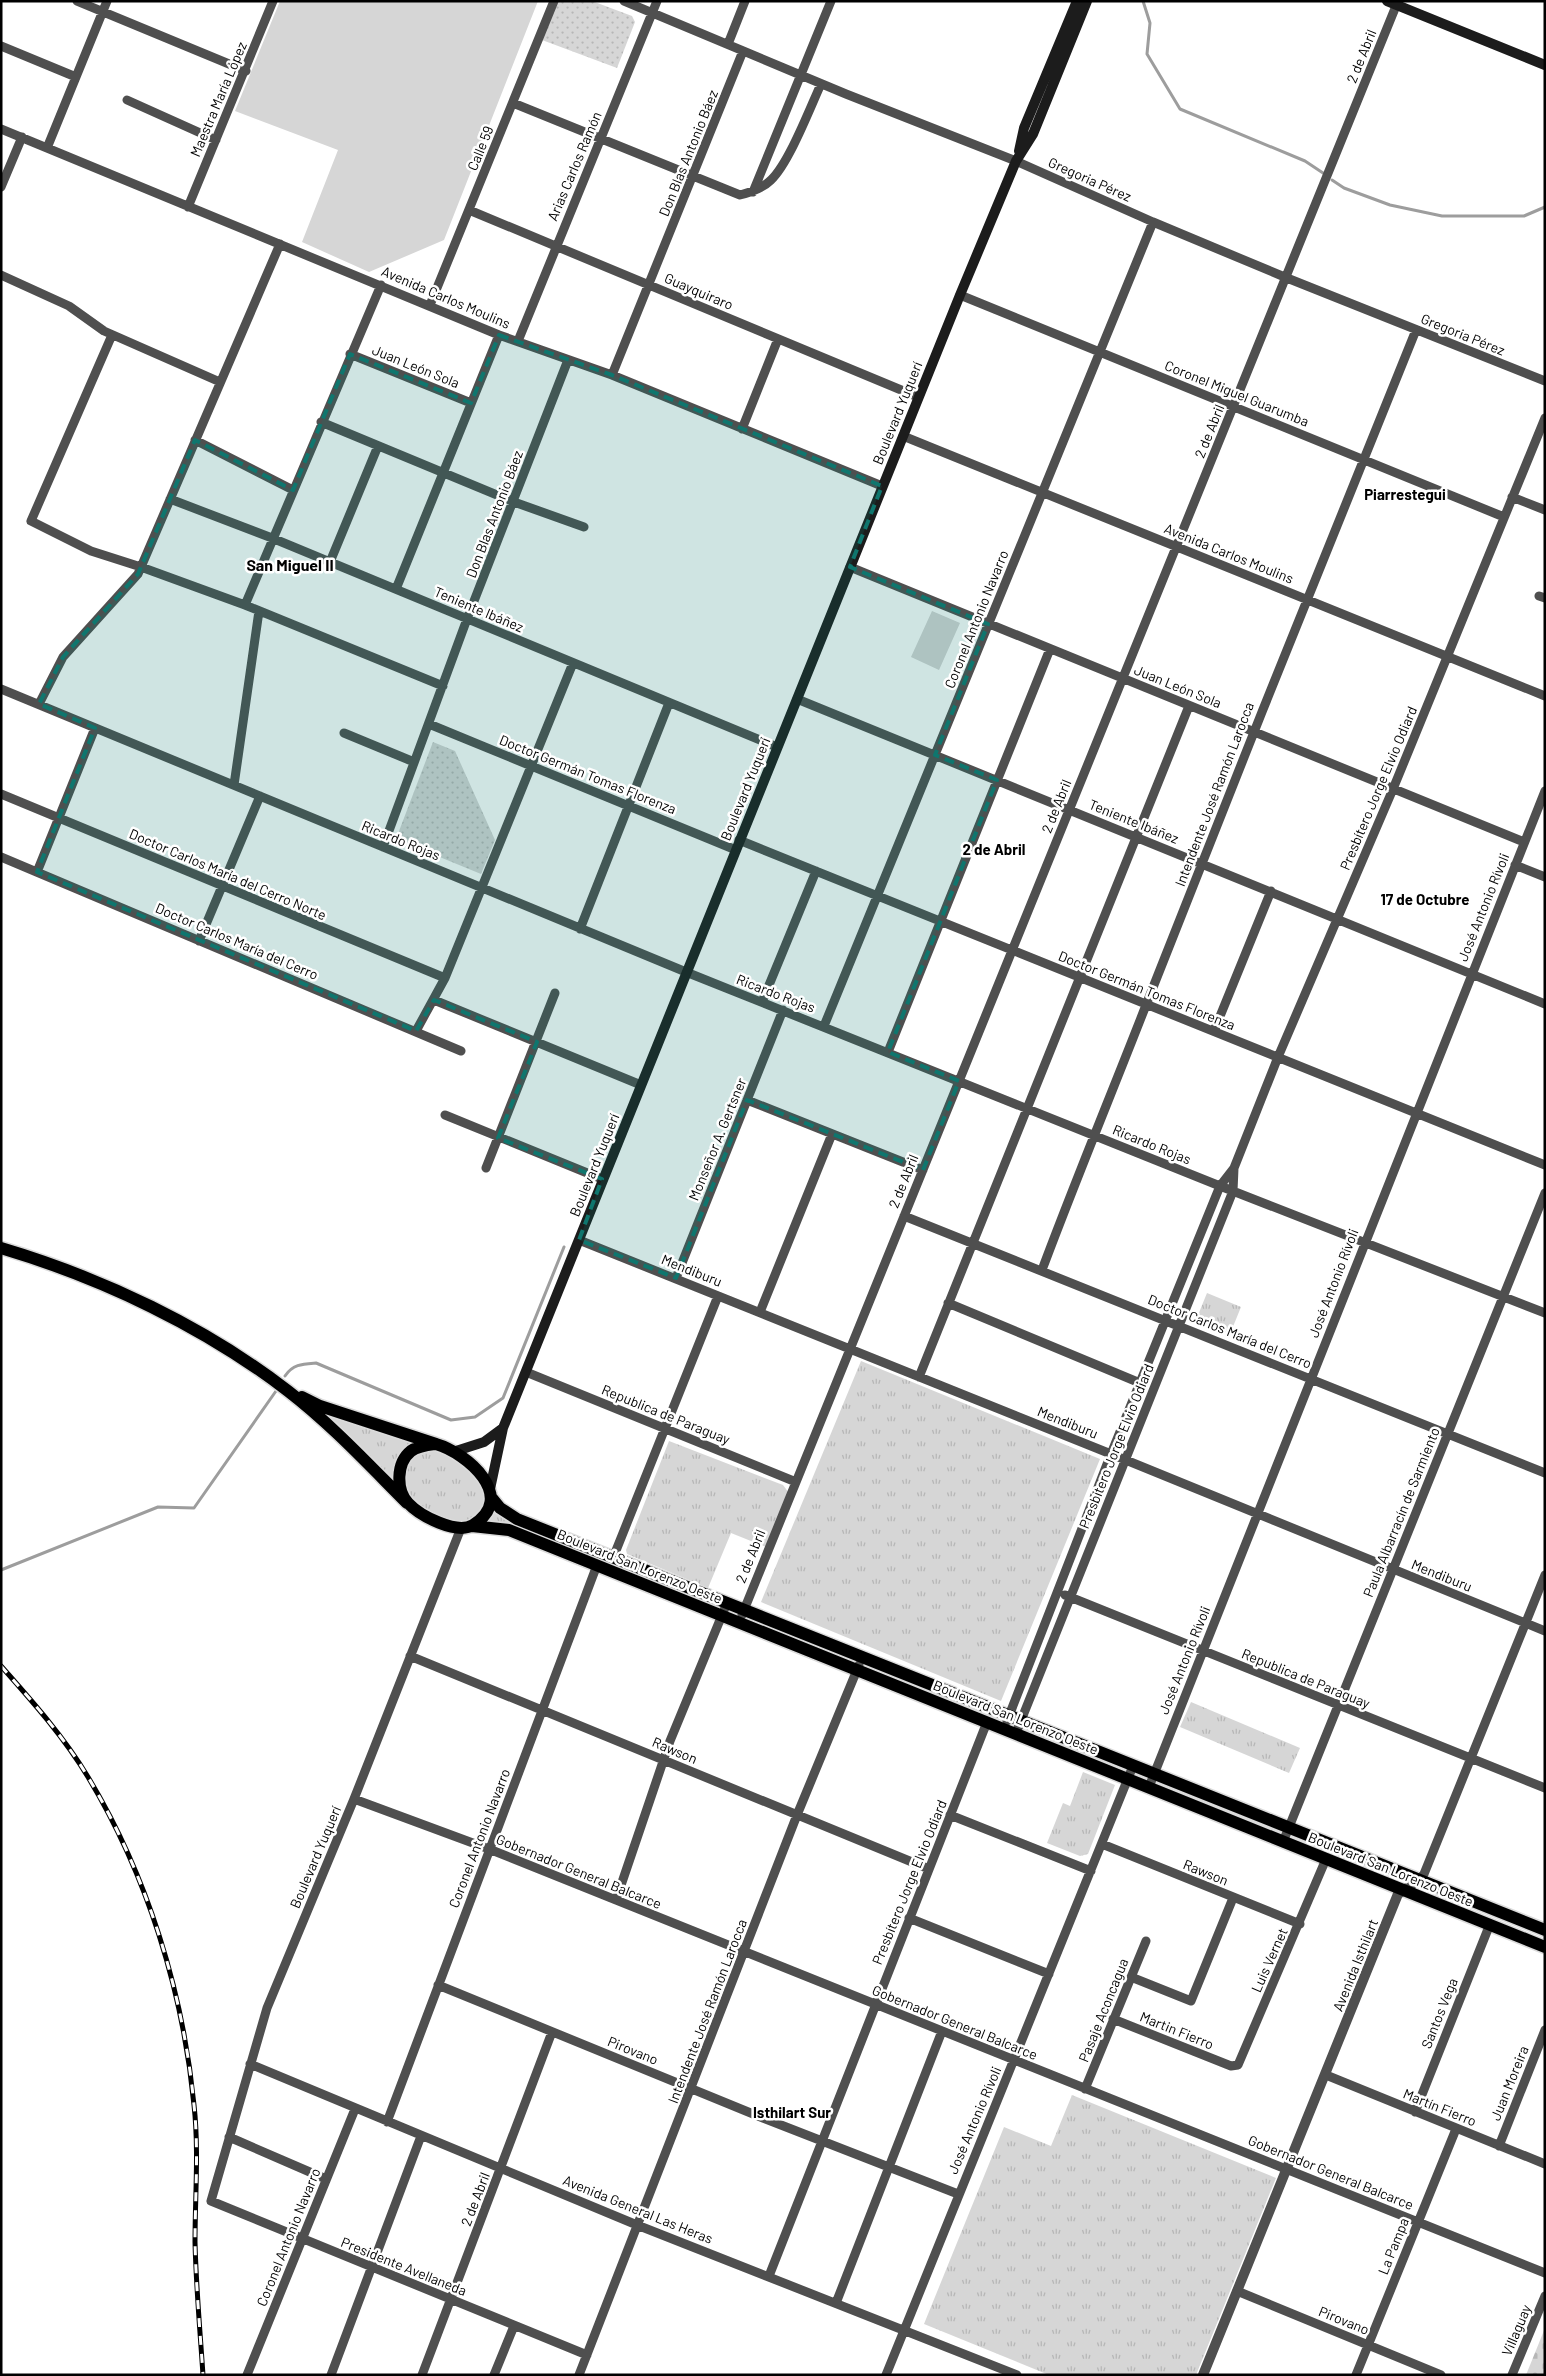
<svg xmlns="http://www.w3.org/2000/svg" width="1546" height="2376" font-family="Barlow,sans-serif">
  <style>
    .grass { fill: url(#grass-tufts) }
    .cemetery { fill: url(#cemetery-stones) }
    .park { fill: url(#park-dots) }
    .garden { fill: #d6d6d6 }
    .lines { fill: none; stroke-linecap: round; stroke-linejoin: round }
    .stream { stroke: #9d9d9d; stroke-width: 3 }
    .primary-casing { stroke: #dbdbdb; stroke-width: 15 }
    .minor { stroke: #4f4f4f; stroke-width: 9 }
    .tertiary { stroke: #4f4f4f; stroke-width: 10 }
    .secondary { stroke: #1c1c1c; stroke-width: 10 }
    .primary { stroke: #000; stroke-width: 12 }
    .rail-casing { stroke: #000; stroke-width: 5 }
    .rail { stroke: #fff; stroke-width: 3; stroke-dasharray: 9; stroke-linecap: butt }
    .marked { fill: #0f766e; fill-opacity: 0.2; stroke: #0f766e; stroke-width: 4; stroke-dasharray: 10 6; stroke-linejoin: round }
    .labels { text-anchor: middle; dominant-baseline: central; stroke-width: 5; stroke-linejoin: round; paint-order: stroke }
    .street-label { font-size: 14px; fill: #000; stroke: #fff }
    .neighbourhood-label { font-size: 15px; font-weight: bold; fill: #000; stroke: #fff }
    .quarter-label { font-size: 16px; font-weight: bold; fill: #000; stroke: #fff }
  </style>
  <defs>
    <pattern id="grass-tufts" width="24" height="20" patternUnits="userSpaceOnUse" patternTransform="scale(1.25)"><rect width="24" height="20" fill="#d6d6d6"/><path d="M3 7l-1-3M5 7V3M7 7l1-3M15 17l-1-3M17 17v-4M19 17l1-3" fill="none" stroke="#b6b6b6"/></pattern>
    <pattern id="cemetery-stones" width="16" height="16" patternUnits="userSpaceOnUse" patternTransform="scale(1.25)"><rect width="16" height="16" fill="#d6d6d6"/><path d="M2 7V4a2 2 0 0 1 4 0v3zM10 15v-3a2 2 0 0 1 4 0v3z" fill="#b6b6b6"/></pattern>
    <pattern id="park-dots" width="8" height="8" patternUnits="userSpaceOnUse" patternTransform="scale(1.25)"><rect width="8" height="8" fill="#d6d6d6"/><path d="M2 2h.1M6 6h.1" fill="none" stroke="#b6b6b6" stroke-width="1.8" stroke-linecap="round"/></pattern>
  </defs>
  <rect width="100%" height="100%" fill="#fff"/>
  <!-- grass -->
  <path class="grass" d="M1207,1293L1241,1307L1230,1334L1196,1320Z
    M861,1361L1100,1459L1001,1701L761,1602Z
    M333,1413L415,1440L393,1480L329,1419Z
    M669,1441L783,1485L789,1493L766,1547L731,1533L708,1588L627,1554L626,1550Z
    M435,1449C458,1457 504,1491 474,1517C469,1520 461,1523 456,1525C434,1517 399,1500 406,1470C407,1465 413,1458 415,1453Z
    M492,1507L499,1515L552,1540L496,1524L482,1523Z
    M1191,1702L1300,1748L1289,1773L1180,1727Z
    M1083,1772L1115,1785L1088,1854L1080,1856L1047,1843L1063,1803L1070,1806Z
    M1072,2095L1276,2178L1196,2375H1049L924,2324L1004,2127L1051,2146Z"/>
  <!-- cemetery -->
  <path class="cemetery" d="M1545,2328V2375H1526Z"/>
  <!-- park -->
  <path class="park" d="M556,1H592L632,16L635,22L617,68L542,40Z
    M433,742L455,751L495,840L481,874L396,839Z"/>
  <!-- garden -->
  <path class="garden" d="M280,1H538L444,240L369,272L302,242L338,150L235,111Z
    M932,611L960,623L939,670L911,657Z"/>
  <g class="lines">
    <!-- stream -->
    <path class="stream" d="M1143,1L1150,23L1147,54L1180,109L1305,161L1323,173
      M1332,180L1344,188L1390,205L1442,216H1524L1545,207
      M285,1376C293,1364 303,1364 316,1363L451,1420L475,1417L503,1398L564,1247
      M1,1570L158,1507L194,1508L276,1391"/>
    <!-- primary casing -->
    <g class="primary-casing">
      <path id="primary" d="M1,1248C102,1278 205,1327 288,1391C331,1424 369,1465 407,1503
        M302,1397L320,1406L436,1444
        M436,1444C467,1453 518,1497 473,1525C457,1535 420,1516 408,1503C396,1490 396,1463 411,1451C418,1446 428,1445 436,1444Z
        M491,1497L500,1508L517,1519L1545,1930
        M472,1526L509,1530L1545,1947"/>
    </g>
    <!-- minor -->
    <path class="minor" d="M77,1L246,71
      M624,1L846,94L1016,161L1153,222L1287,278L1545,381
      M728,44L745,1
      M1,46L76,77
      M127,100L216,140
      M513,103L740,195C752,192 763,188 771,180C789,163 810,108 821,84
      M1,129L499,335L612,375L882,486
      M47,148L107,1
      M1,187L22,137
      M753,192L831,1
      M188,207L273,1
      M469,210L918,397
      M1,275L69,306L104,331L220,382
      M960,295L1504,517
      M430,305L554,1
      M112,335L31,521L91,551L141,567L245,605L443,686
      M518,341L657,1
      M350,354L471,403
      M612,375L743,51
      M321,422L514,502L584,527
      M742,429L778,339
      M903,436L1545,696
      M195,440L293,490
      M1512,497L1545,510
      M170,499L272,538L777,747
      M330,562L378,446
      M850,567L1524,842
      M396,589L499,335
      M1539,596L1545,598
      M245,605L381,285
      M1,689L686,972L1220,1186L1545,1313
      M797,699L1545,1004
      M39,704L63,657L138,574L280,244
      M429,724L736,850
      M344,733L414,762
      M234,785L259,611
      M1,794L445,978
      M739,840L1545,1165
      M383,847L467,619L568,360
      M1,857L461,1051
      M1515,865L1545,877
      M37,872L95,728
      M580,929L669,703
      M199,941L260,796
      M434,1000L641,1085
      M762,1002L816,871
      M824,1026L1153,222
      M416,1031L445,978L573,663
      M1214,1031L1271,891
      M888,1052L1050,649
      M747,1100L923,1170
      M445,1115L602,1179
      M486,1168L555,993
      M904,1216L1545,1473
      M579,1240L1111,1454L1545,1631
      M1042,1270C1076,1179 1113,1090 1148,1000C1236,776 1325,553 1416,330
      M676,1278L783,1010
      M948,1303L1140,1383
      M760,1312L832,1134
      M526,1372L796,1482
      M919,1377L1189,706
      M461,1528L354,1799L267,2008L211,2201L587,2355
      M613,1558L718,1296
      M1065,1595L1545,1788
      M742,1615L1398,1
      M410,1656L929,1869
      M1007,1721L1111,1454L1220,1186L1234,1168
      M1016,1733L1233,1191L1234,1168L1278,1057L1393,789L1545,418
      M1149,1787L1545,791
      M354,1799L489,1849L1545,2273
      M950,1815L1091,1871
      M1283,1842L1545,1193
      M1102,1844L1300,1924
      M1419,1880L1424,1874L1545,1575
      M616,1900L670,1741L727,1603
      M909,1918L1049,1974
      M1131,1977L1191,2001L1233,1898
      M438,1985L763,2118L958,2194
      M1113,2019L1231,2066L1238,2065L1326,1859
      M250,2064L637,2225L1017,2375
      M1326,2075L1545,2164
      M1085,2089L1146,1941
      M1415,2112L1490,1924
      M387,2122L597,1565
      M229,2137L326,2179
      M1499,2146L1545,2030
      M769,2276L987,1722
      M1237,2291L1441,2375
      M836,2303L942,2031
      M247,2375L355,2109
      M331,2375L421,2136
      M422,2375L552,2032
      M494,2375L514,2326
      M579,2375L797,1815L859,1665
      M886,2375L1133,1766
      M1356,2375L1456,2129
      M1512,2375L1545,2296"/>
    <!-- tertiary -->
    <path class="tertiary" d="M1203,2375L1398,1894L1419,1880"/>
    <!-- secondary -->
    <path class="secondary" d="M1387,1L1545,65
      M1019,151L1024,128L1077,1
      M456,1451L484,1442L503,1428
      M490,1489L503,1428L960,295L1016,161L1033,134L1087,1"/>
    <!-- primary -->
    <use href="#primary" class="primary"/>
    <!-- rail casing -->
    <g class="rail-casing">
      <path id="rail" d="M1,1666C32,1701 64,1737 88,1777C147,1875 183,1991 194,2105C199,2150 195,2196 195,2242C196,2286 200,2330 203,2375"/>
    </g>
    <!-- rail -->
    <use href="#rail" class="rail"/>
  </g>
  <!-- marked area -->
  <path class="marked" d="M499,335L612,375L882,486L850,567L988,624L935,755L997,780L888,1052L959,1081L923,1170L747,1100L676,1278L579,1240L602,1179L498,1138L537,1042L434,1000L416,1031L37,872L95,728L39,704L63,657L138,574L195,440L293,490L350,354L471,403Z"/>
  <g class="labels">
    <!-- street labels -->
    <g class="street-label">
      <text transform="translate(1361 56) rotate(-68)">2 de Abril</text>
      <text transform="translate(218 99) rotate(-67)">Maestra María López</text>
      <text transform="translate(480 148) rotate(-68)">Calle 59</text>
      <text transform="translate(688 153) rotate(-68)">Don Blas Antonio Báez</text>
      <text transform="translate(574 166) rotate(-67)">Arias Carlos Ramón</text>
      <text transform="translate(1090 179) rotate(24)">Gregoria Pérez</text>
      <text transform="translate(699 291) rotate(23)">Guayquiraro</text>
      <text transform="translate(446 297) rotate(23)">Avenida Carlos Moulins</text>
      <text transform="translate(1463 334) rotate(22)">Gregoria Pérez</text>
      <text transform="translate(416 366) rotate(22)">Juan León Sola</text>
      <text transform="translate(1237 393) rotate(22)">Coronel Miguel Guarumba</text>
      <text transform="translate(897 413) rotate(-68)">Boulevard Yuquerí</text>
      <text transform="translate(1209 431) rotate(-68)">2 de Abril</text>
      <text transform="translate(494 514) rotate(-69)">Don Blas Antonio Báez</text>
      <text transform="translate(1229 553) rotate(22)">Avenida Carlos Moulins</text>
      <text transform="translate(479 609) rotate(23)">Teniente Ibáñez</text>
      <text transform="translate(976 619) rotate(-68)">Coronel Antonio Navarro</text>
      <text transform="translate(1178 686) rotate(22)">Juan León Sola</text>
      <text transform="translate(588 774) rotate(22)">Doctor Germán Tomas Florenza</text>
      <text transform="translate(1378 788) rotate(-67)">Presbítero Jorge Elvio Odiard</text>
      <text transform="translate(745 789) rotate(-68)">Boulevard Yuquerí</text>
      <text transform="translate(1214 794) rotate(-69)">Intendente José Ramón Larocca</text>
      <text transform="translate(1056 806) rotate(-68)">2 de Abril</text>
      <text transform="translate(1134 821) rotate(22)">Teniente Ibáñez</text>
      <text transform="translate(401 840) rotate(22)">Ricardo Rojas</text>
      <text transform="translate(228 874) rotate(23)">Doctor Carlos María del Cerro Norte</text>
      <text transform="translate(1483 907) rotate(-68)">José Antonio Rívoli</text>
      <text transform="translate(237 941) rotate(23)">Doctor Carlos María del Cerro</text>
      <text transform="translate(1147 990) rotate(22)">Doctor Germán Tomas Florenza</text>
      <text transform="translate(776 993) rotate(21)">Ricardo Rojas</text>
      <text transform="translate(717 1139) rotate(-68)">Monseñor A. Gertsner</text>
      <text transform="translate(1152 1144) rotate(22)">Ricardo Rojas</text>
      <text transform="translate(594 1165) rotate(-68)">Boulevard Yuquerí</text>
      <text transform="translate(903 1181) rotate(-68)">2 de Abril</text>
      <text transform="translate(692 1270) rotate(22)">Mendiburu</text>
      <text transform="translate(1333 1283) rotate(-69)">José Antonio Rívoli</text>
      <text transform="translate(1230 1331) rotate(22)">Doctor Carlos María del Cerro</text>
      <text transform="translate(666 1414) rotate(22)">Republica de Paraguay</text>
      <text transform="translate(1068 1422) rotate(22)">Mendiburu</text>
      <text transform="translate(1116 1446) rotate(-68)">Presbítero Jorge Elvio Odiard</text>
      <text transform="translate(1401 1512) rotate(-68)">Paula Albarracín de Sarmiento</text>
      <text transform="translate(750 1556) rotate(-68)">2 de Abril</text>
      <text transform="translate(640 1566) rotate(22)">Boulevard San Lorenzo Oeste</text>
      <text transform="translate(1442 1575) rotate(22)">Mendiburu</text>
      <text transform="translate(1184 1660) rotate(-68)">José Antonio Rívoli</text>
      <text transform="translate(1306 1678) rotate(22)">Republica de Paraguay</text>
      <text transform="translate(1016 1717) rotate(22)">Boulevard San Lorenzo Oeste</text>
      <text transform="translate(675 1750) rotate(23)">Rawson</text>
      <text transform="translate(479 1838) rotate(-69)">Coronel Antonio Navarro</text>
      <text transform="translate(315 1857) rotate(-67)">Boulevard Yuquerí</text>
      <text transform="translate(1391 1869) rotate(22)">Boulevard San Lorenzo Oeste</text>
      <text transform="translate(579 1871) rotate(22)">Gobernador General Balcarce</text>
      <text transform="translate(1206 1872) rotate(22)">Rawson</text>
      <text transform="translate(909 1882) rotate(-68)">Presbítero Jorge Elvio Odiard</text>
      <text transform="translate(1269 1960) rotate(-66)">Luis Vernet</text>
      <text transform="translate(1355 1965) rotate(-68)">Avenida Isthilart</text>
      <text transform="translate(1103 2010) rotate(-68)">Pasaje Aconcagua</text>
      <text transform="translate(707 2011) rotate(-69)">Intendente José Ramón Larocca</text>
      <text transform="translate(1439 2013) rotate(-68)">Santos Vega</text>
      <text transform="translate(955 2022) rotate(22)">Gobernador General Balcarce</text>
      <text transform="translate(1177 2030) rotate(22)">Martin Fierro</text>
      <text transform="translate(633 2050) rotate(22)">Pirovano</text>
      <text transform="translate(1509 2083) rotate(-68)">Juan Moreira</text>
      <text transform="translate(1440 2107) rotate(22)">Martín Fierro</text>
      <text transform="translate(974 2120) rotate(-67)">José Antonio Rívoli</text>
      <text transform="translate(1331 2172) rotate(22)">Gobernador General Balcarce</text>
      <text transform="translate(475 2199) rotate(-69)">2 de Abril</text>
      <text transform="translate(638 2209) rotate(22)">Avenida General Las Heras</text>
      <text transform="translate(288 2237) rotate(-68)">Coronel Antonio Navarro</text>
      <text transform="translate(1393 2246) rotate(-68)">La Pampa</text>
      <text transform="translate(404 2266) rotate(22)">Presidente Avellaneda</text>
      <text transform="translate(1344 2320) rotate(22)">Pirovano</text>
      <text transform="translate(1516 2330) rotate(-67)">Villaguay</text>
    </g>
    <!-- neighbourhood labels -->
    <g class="neighbourhood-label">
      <text x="1405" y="494">Piarrestegui</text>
      <text x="994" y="849">2 de Abril</text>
      <text x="1425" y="899">17 de Octubre</text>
      <text x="792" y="2112">Isthilart Sur</text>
    </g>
    <!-- quarter labels -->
    <g class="quarter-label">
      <text x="290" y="564">San Miguel II</text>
    </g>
  </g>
  <!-- border -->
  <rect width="1546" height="2376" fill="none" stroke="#000000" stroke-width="5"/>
</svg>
